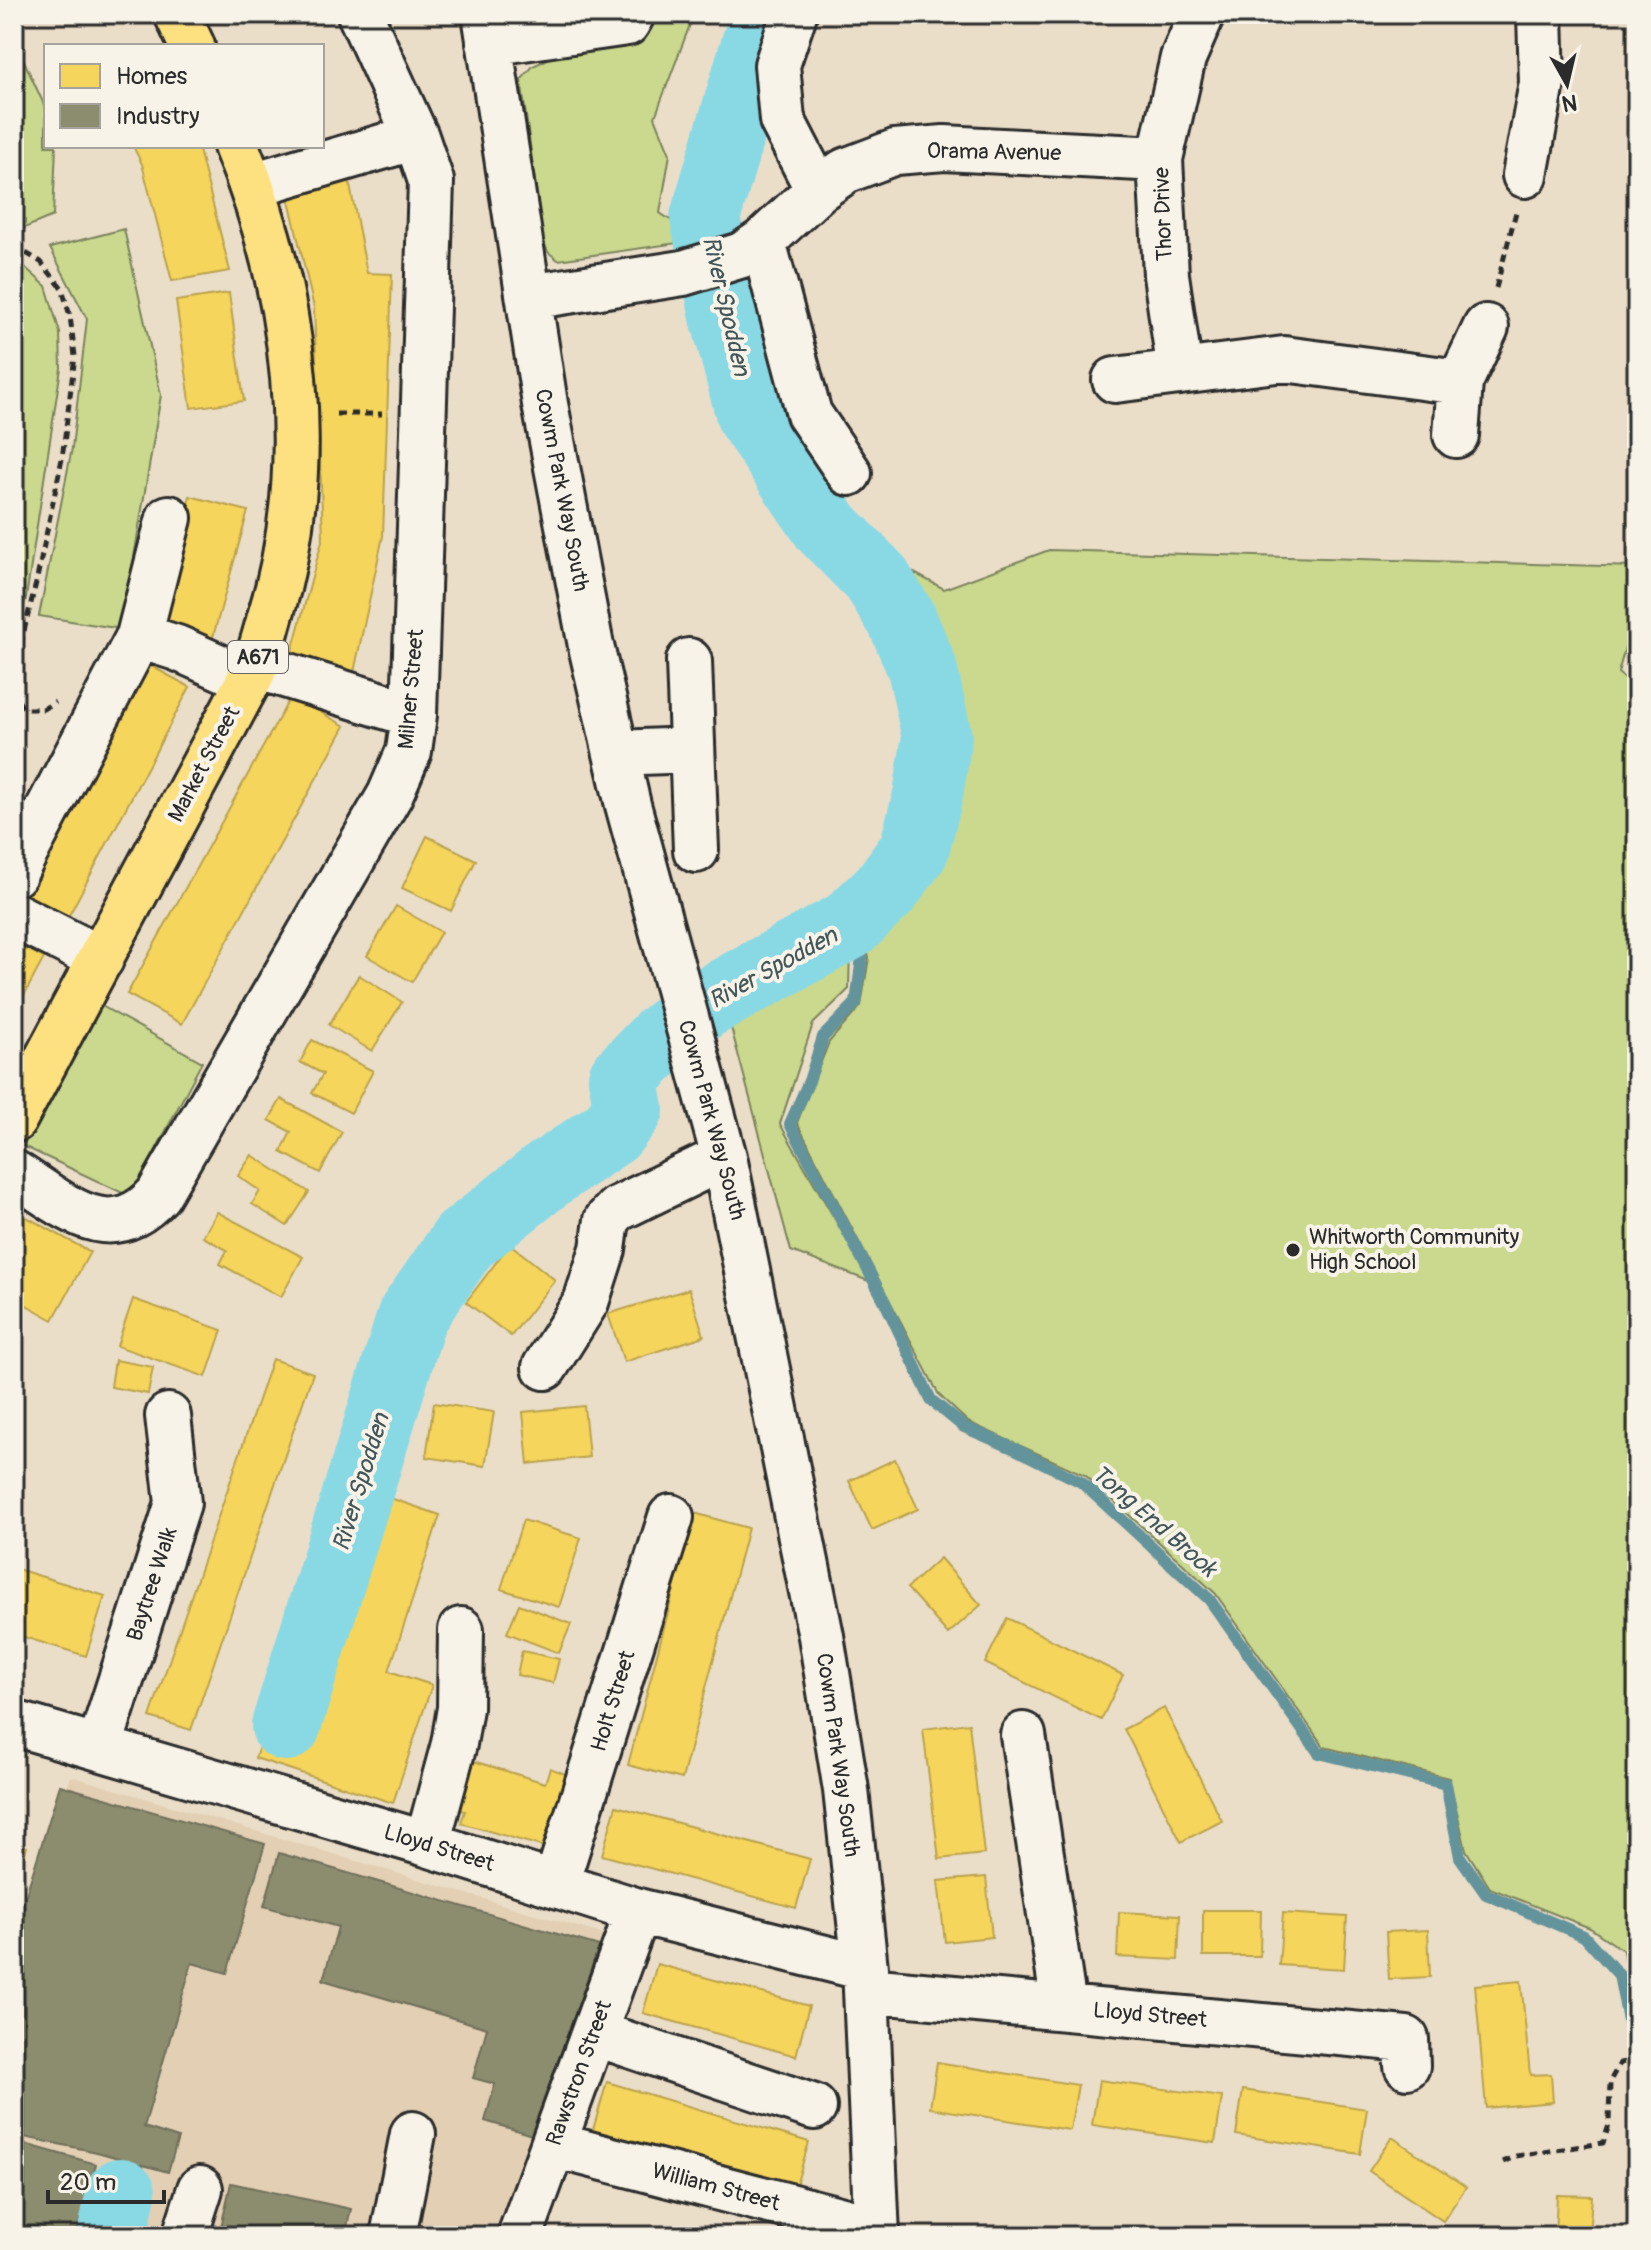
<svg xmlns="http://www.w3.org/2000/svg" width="1651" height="2250" font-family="Pangolin,sans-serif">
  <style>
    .built { fill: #e3d0b4 }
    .green { fill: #cad98d; stroke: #7a825c; stroke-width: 2 }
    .homes { fill: #f6d55c; stroke: #b9a24d; stroke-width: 2 }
    .industry { fill: #8c8c6e; stroke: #6f6f5a; stroke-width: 2 }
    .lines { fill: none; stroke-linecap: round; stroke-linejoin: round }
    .stream { stroke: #63939b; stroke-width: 12 }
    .river { stroke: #89d9e5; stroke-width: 70 }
    .minor-casing { stroke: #2b2b2b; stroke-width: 50 }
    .major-casing { stroke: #2b2b2b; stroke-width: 50 }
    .path { stroke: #2b2b2b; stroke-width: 5; stroke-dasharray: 8 6; stroke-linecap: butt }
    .minor { stroke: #f7f3e8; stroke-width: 44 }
    .major { stroke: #fde080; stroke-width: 44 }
    .poi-dot { fill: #2b2b2b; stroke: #f7f3e8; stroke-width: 3 }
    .labels { text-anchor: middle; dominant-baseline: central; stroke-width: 8; stroke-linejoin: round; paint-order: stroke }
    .shield { fill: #f7f3e8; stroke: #686764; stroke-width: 2 }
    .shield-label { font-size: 20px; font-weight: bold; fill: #2b2b2b }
    .street-label { font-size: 22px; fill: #2b2b2b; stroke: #f7f3e8 }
    .poi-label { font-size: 22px; fill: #2b2b2b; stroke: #f7f3e8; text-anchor: start }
    .water-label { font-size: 24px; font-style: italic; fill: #42565a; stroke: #f7f3e8 }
  </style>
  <rect width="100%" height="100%" fill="#ebdec9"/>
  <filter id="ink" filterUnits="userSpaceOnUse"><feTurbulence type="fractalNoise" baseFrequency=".0125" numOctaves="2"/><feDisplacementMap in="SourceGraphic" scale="16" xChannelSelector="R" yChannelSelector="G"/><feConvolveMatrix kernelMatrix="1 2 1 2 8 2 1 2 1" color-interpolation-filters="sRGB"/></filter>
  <g filter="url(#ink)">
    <!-- built -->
    <path class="built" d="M71,1776L612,1937L497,2236H14V1956Z"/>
    <!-- green -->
    <path class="green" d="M649,14H694L655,117L670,154L660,213L684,229L685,242L558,260L548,252L543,239L521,80L533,66L550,58V47Z
      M14,39L46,109V146H56L53,216L22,229L14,227Z
      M124,229L161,395L122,629L39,616L72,448L87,319L50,248Z
      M19,262L46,286L60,333L61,368L26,598L14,638V275Z
      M1049,550L1637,567V605L1618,673L1637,689V2018L1624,1951L1590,1928L1490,1888L1466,1850L1449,1778L1324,1747L1215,1593L1085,1475L968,1422L939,1395L797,1123L829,1042L861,1006L869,957L860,933L920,863L929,838L952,740L943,679L911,603L888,559L944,589Z
      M850,947L849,989L813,1024L780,1124L871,1282L791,1251L726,1009L833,949Z
      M98,1004L202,1062L131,1197L23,1146Z"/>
    <!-- homes -->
    <path class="homes" d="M133,146H198L230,271L172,281L142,164Z
      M349,180L367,273L392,274L383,536L353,677L290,659L323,537L314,308L287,191Z
      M229,293L244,401L191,408L176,301Z
      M190,496L248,511L211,644L154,629Z
      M138,659L190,687L65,923L14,896Z
      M291,696L345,726L182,1024L127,994Z
      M427,836L476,860L451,911L402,888Z
      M396,906L441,932L412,982L367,956Z
      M14,942L44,958L14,1014Z
      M359,975L402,1002L372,1051L329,1025Z
      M312,1040L373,1071L351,1113L312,1093L323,1074L300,1062Z
      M281,1099L342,1132L320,1173L281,1152L291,1132L269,1120Z
      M252,1155L309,1192L287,1226L252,1204L260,1191L238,1176Z
      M14,1210L90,1252L53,1320L14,1298Z
      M217,1212L303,1257L281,1297L220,1264L227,1250L203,1237Z
      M510,1244L555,1280L511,1336L466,1302Z
      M689,1289L704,1336L624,1362L608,1314Z
      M133,1299L222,1330L206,1377L117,1346Z
      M272,1359L313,1373L191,1730L150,1717Z
      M115,1360L153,1367L148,1394L111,1387Z
      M434,1403L494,1412L485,1466L426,1457Z
      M584,1406L589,1457L528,1464L523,1412Z
      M895,1459L918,1509L872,1530L849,1481Z
      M375,1493L440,1515L389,1671L432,1685L393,1803L255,1758L266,1727L296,1736Z
      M694,1513L748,1528L682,1779L628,1765Z
      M523,1520L581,1538L559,1607L501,1589Z
      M940,1558L981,1605L948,1634L907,1588Z
      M14,1568L105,1596L86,1656L14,1634Z
      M519,1604L571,1624L559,1653L507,1633Z
      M1007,1618L1123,1675L1101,1720L985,1663Z
      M522,1651L559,1659L553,1683L517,1675Z
      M1164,1708L1222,1821L1181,1842L1124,1729Z
      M969,1723L984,1854L939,1859L923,1729Z
      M470,1760L545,1783L550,1768L566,1774L544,1847L461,1823L465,1811L456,1809Z
      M616,1806L810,1859L796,1908L602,1855Z
      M14,1842L27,1847L14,1884Z
      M986,1877L992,1937L945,1942L938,1881Z
      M1203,1910H1261L1260,1956H1203Z
      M1119,1912L1180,1915L1178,1960L1117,1957Z
      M1283,1913L1347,1917L1344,1969L1279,1965Z
      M1428,1930L1430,1977L1389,1979L1386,1932Z
      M657,1964L809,2006L796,2056L643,2013Z
      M1521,1981L1530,2075L1551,2074L1553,2102L1486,2108L1475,1985Z
      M937,2062L1078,2085L1070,2130L930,2108Z
      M1099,2080L1222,2097L1215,2143L1092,2125Z
      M607,2082L809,2142L794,2192L592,2133Z
      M1243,2090L1367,2109L1360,2154L1236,2135Z
      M1392,2137L1466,2187L1443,2221L1369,2171Z
      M1557,2195L1592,2196L1589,2236H1555Z"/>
    <!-- industry -->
    <path class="industry" d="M60,1785L265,1844L227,1973L192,1963L144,2127L178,2138L168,2172L97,2152L14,2135V1933Z
      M279,1853L599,1946L532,2135L485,2121L495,2084L473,2078L487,2028L323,1980L338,1927L264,1906Z
      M14,2141L96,2164L76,2236H14Z
      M231,2183L351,2209L345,2236H219Z"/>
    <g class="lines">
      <!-- stream -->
      <path class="stream" d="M849,925L862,957L856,1003L823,1037L809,1081L790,1124L884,1300L931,1400L964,1427L1015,1449L1081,1482L1209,1599L1319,1753L1446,1784L1460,1857L1486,1894L1584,1936L1619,1975L1637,2065"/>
      <!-- river -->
      <path class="river" d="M286,1726L412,1316L464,1241L547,1175L611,1132L629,1109L623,1078L661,1039L703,1005L849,925L885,890L914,850L928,795L937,737L922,668L902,620L876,578L827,528L751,416L725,316L705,218L765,14
        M112,2236L121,2193"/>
      <!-- minor casing -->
      <g class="minor-casing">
        <path id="minor" d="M485,14L545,404L591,646L628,805L724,1157L821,1636L846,1790L865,1968L877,2236
          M794,14L777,65L782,120L818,190
          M489,43L627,23L632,14
          M1525,175L1542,83L1540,14
          M252,185L416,137
          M763,241L809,414L849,473
          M529,297L683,273L742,255L763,241L818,190L845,171L895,152L944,148L1160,159
          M1180,372L1166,275L1160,159L1183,58L1202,14
          M1115,380L1284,359L1460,382
          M1456,435L1460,382L1486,327
          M139,636L177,648L249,680
          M689,661L696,850
          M256,666L414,715
          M616,753L692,750
          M14,874L139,636L169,518
          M14,915L101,959
          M14,1173C63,1203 108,1250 158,1195L390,795L409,751L414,715L431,181L416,137L360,14
          M545,1367L586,1302L603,1249L607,1220L617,1209L724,1157
          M14,1723L427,1844L638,1911L865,1968
          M1023,1735L1064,2007
          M99,1748L178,1503L168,1416
          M427,1844L454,1744L460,1708L461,1630
          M556,1884L671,1517
          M867,1990L1406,2039L1407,2066
          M594,2033L814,2107
          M554,2145L877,2229
          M185,2236L200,2189
          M393,2236L413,2134
          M520,2236L638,1911"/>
      </g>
      <!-- major casing -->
      <g class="major-casing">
        <path id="major" d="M177,14L192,46
          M14,1120L249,680C259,660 264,638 270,617C317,464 296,292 236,146"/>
      </g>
      <!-- path -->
      <path class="path" d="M14,246L41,262L62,288L70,316L75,356L62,459L36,583L14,671
        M1496,288L1516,212
        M336,414H382
        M14,688V695L24,709H43L55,702
        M1503,2162L1516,2156L1603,2143L1609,2125L1610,2081L1620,2063L1637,2060"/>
      <!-- minor -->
      <use href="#minor" class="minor"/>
      <!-- major -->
      <use href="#major" class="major"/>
    </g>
  </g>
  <!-- markers -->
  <circle class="poi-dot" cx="1293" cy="1250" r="8"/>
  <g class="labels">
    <!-- shield labels -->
    <rect class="shield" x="228" y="641" width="60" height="32" rx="6"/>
    <g class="shield-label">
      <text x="258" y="657">A671</text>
    </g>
    <!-- street labels -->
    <g class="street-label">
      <text transform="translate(994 152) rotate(1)">Orama Avenue</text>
      <text transform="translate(1163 214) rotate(-92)">Thor Drive</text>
      <text transform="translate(562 490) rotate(79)">Cowm Park Way South</text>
      <text transform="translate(411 689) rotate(-85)">Milner Street</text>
      <text transform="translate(204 764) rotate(-62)">Market Street</text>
      <text transform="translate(712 1120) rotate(75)">Cowm Park Way South</text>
      <text transform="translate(152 1584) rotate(-72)">Baytree Walk</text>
      <text transform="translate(613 1701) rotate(-73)">Holt Street</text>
      <text transform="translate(838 1755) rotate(82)">Cowm Park Way South</text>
      <text transform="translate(439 1848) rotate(17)">Lloyd Street</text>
      <text transform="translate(1150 2015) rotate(5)">Lloyd Street</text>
      <text transform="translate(579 2073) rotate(-70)">Rawstron Street</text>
      <text transform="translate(716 2187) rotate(15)">William Street</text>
    </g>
    <!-- poi labels -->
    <g class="poi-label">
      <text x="1309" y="1237">Whitworth Community<tspan x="1309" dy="25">High School</tspan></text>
    </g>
    <!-- water labels -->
    <g class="water-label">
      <text transform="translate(726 306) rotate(77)">River Spodden</text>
      <text transform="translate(773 968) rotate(-29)">River Spodden</text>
      <text transform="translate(361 1482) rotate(-73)">River Spodden</text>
      <text transform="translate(1154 1521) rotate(41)">Tong End Brook</text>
    </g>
  </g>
  <!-- margin -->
  <rect width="1651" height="2250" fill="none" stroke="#f7f3e8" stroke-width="48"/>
  <rect x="24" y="24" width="1603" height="2202" fill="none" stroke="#2b2b2b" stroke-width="3" filter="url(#ink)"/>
  <!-- legend -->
  <rect x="44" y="44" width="280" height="104" fill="#f7f3e8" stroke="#a5a39c" stroke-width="2"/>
  <rect x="60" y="64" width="40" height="24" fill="#f6d55c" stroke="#a5a39c" stroke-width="2"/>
  <text x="116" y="84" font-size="24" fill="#2b2b2b">Homes</text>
  <rect x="60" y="104" width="40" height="24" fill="#8c8c6e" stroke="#a5a39c" stroke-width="2"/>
  <text x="116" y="124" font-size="24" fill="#2b2b2b">Industry</text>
  <!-- north arrow -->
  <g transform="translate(1567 84) rotate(172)" stroke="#f7f3e8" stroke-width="6" paint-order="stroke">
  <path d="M0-6L14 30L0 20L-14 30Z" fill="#2b2b2b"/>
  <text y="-12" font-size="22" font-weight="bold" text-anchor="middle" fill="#2b2b2b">N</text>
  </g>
  <!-- scale -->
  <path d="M48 2190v12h116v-12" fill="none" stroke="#2b2b2b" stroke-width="4"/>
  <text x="60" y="2190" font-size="24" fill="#2b2b2b" stroke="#f7f3e8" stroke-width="6" paint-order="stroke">20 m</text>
</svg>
